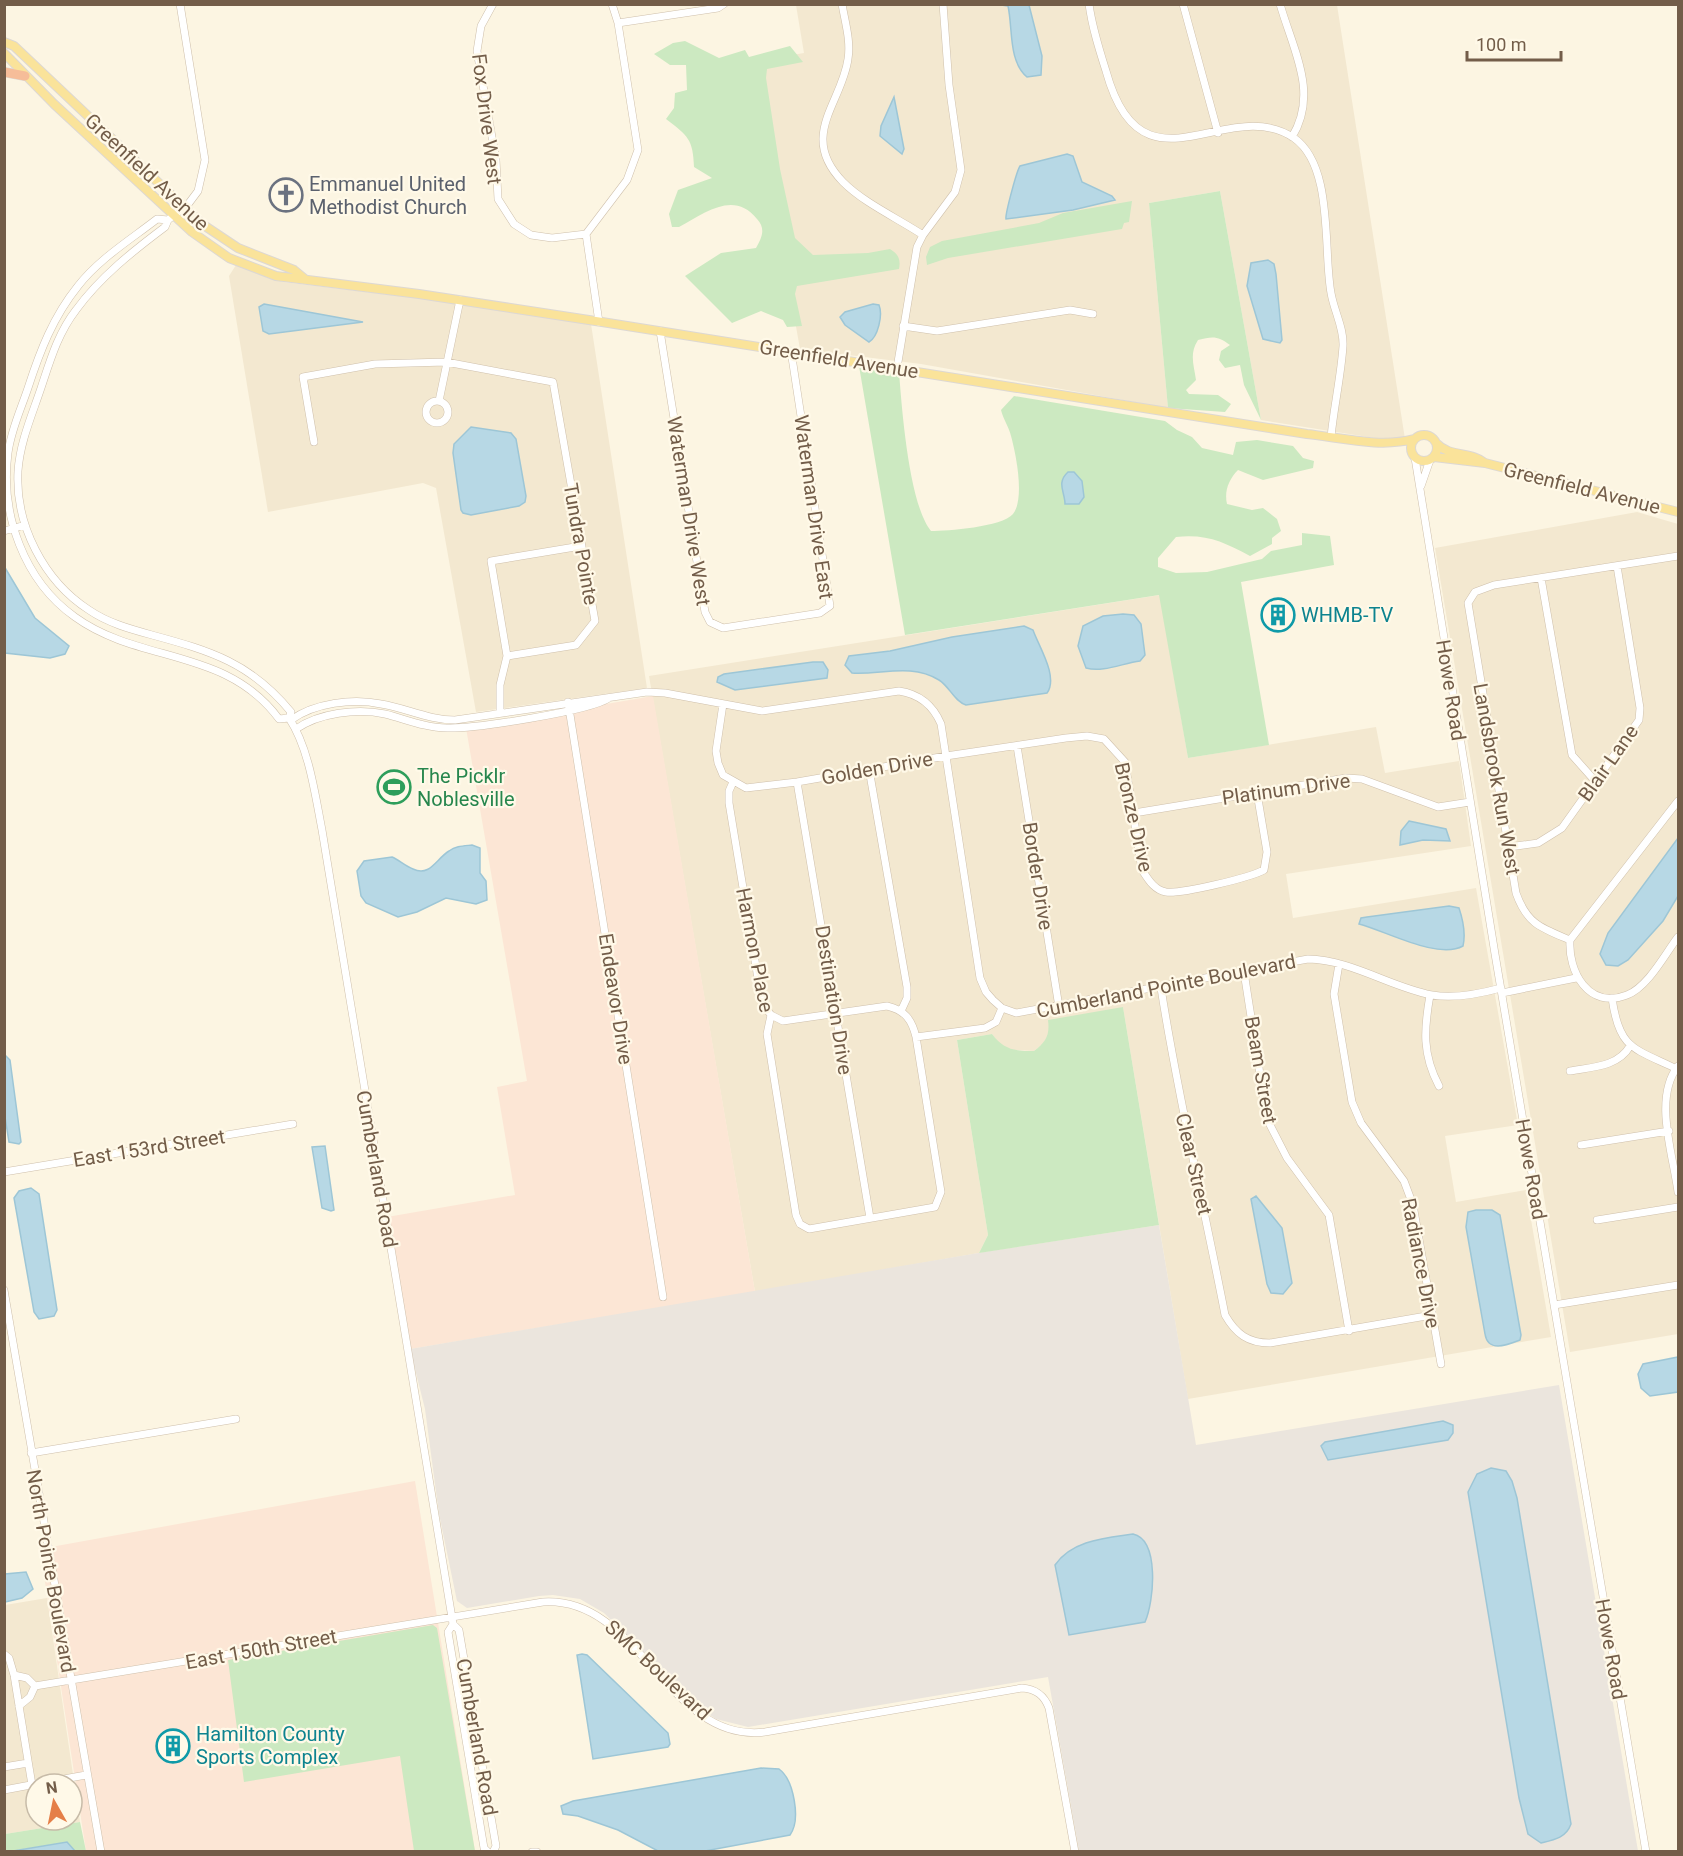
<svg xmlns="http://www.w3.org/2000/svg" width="1683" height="1856" font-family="Roboto,sans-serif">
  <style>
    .residential { fill: #f3e8d0; fill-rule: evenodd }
    .commercial { fill: #fce6d5 }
    .industrial { fill: #ebe5dd }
    .green { fill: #cce9c1 }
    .water { fill: #b7d8e5; stroke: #9dc6d6; stroke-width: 1.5 }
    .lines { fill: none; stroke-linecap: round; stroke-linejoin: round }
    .minor-casing { stroke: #cfc0ac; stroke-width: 8 }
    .major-casing { stroke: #ddd8d3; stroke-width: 10 }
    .highway-casing { stroke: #ddd8d3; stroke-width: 10 }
    .minor { stroke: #fff; stroke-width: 7 }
    .major { stroke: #fae39a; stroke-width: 8 }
    .highway { stroke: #f6bd99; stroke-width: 9 }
    .labels { text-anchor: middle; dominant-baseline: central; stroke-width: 4.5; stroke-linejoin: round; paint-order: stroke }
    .street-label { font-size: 20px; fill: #735d49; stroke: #fff9e8 }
    .worship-label { font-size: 20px; fill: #5b616d; stroke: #fff9e8; text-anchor: start }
    .culture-label { font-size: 20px; fill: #0d838f; stroke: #fff9e8; text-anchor: start }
    .leisure-label { font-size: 20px; fill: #27864d; stroke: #fff9e8; text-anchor: start }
  </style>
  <rect width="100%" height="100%" fill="#fcf5e2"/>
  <!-- residential -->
  <path class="residential" d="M796,5H1337L1405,439L1387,440L1261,420L1220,191L1149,203L1168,408L921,364L800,349L749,62L804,53Z
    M236,265L283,282L433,300L591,324L647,688L476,712L436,488L423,483L268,512L229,276Z
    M1637,512L1678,524V1334L1570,1352L1435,548Z
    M1160,595L1188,758L1376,727L1385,773L1459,761L1471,846L1286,874L1293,918L1476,888L1518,1125L1445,1136L1456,1202L1526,1190L1551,1337L1188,1399L1123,1007L1050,1032L1044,1043L1034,1051L1014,1050L1001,1046L992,1034L957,1040L988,1235L979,1253L755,1292L649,676Z
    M47,1598L80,1822L5,1834V1605ZM36,1784H72V1820H36Z"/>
  <!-- commercial -->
  <path class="commercial" d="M653,696L755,1292L410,1349L387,1217L515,1195L497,1087L527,1081L466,728Z
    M415,1481L475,1851H86L40,1549Z"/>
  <!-- industrial -->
  <path class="industrial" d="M1159,1225L1196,1445L1559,1385L1638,1851H1079L1048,1677L748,1727L716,1719L702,1710L604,1613L580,1599L553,1595L539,1596L467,1608L457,1601L439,1514L425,1409L410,1349L996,1250Z"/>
  <!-- green -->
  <path class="green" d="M685,41L719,58L745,50L749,57L790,46L803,62L767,69L766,78L780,169L795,238L813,255L868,253L890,249C898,254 901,259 899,269L797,286L795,294L802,326L787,327L783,320L761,311L732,323L685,276L721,253L756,248C762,237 766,229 757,219C734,190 705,213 679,227H672L669,214L678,190L712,178L694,167C693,139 688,136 666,119L674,108L675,93L687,90L686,65H670L654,54L673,43Z
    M1220,191L1261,420L1244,385L1240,365L1225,368L1219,360L1221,351L1230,345C1218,336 1213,336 1198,340C1189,354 1194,365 1196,380L1186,390L1189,394L1218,395L1231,404L1225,412L1168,408L1149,203Z
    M1132,201L1129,222L1124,223L1122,229L948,258L927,265L926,257L930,247L942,241L1039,223L1063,213Z
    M859,366L899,372C902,410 909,504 931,531C947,531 1002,527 1013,514C1025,499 1016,454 1011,436C1009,427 1003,419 1001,410L1014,396L1165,421L1177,430L1192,437L1202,448L1233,455L1236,442L1257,440L1293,446L1303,458L1314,461L1313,468L1263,480L1238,470C1229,479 1224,491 1227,504L1252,510L1263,508L1277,519L1281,531L1272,538V544L1250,556C1223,542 1208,534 1176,537L1158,558V567L1176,573L1207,572L1262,559L1271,551L1302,545V533L1330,536L1334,565L1241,582L1269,745L1188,758L1159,595L905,635Z
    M1123,1007L1159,1225L979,1253L988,1235L957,1040L992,1034C1004,1050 1015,1051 1034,1051C1046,1042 1050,1035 1048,1020Z
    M433,1625L437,1628L475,1851H414L400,1756L244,1782L228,1660Z
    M80,1822L86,1851H75L67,1842L5,1852V1834Z"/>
  <!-- water -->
  <path class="water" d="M1001,5H1029L1042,56L1041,75L1027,77C1008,61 1013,28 1008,6Z
    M894,97L904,149L902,154L880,136L881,126Z
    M1067,154L1073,156L1082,182L1112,196L1115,200L1073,210L1006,219C1005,214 1017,170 1020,166Z
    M1268,260L1274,264L1276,274L1282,340L1280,343L1263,339L1247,286L1251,263Z
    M264,304L363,322L269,334L263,331L259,307Z
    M873,304L879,305C883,315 878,337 869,342L845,325L840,317L845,312Z
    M471,427L511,433L516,439L526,496L525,502L519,506L471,515L463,513L461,510L453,453L454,444Z
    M1068,472H1074L1082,481L1084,497L1079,504H1065C1065,492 1056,483 1068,472Z
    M4,566L35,618L69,646L65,654L50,658L5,653Z
    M1123,614L1134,615L1141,624L1145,655L1140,661C1123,663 1103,673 1086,668L1078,646L1083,626L1103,616Z
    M1024,626L1033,630C1038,645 1059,677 1047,693L966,705C954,701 950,687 939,680C911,663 881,675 852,673L845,665L849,656L890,651L952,637Z
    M813,662H823L828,670L827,678L735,690L717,682L718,677L724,674Z
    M1409,821L1446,829L1450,841L1423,840L1400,845L1401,831Z
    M1678,838V896L1663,921L1628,960L1618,966L1606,965L1600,954L1608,933Z
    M472,845L480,848V873L486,881L487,900L476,904L446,898L417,912L398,917L366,903L361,896L357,871L364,861L392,857C399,860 405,866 413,869C430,877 436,859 449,851C456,846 463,846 472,845Z
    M1449,906L1459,908C1463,920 1466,933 1463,946C1438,960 1386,931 1359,924L1361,918L1367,917Z
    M5,1055L10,1060L21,1142L19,1144L9,1142L5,1117Z
    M325,1146L334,1210L331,1211L322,1208L312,1147Z
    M31,1188L39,1194L57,1310L54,1316L39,1319L34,1312L14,1198L19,1191Z
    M1256,1196L1282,1228L1292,1283L1283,1294L1271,1293L1267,1284L1251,1199Z
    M1476,1210H1492L1500,1215L1521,1335L1520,1340C1507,1345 1488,1353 1485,1334L1466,1227L1468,1212Z
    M1678,1357V1392L1650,1396L1641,1388L1638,1374L1643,1364Z
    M1443,1421L1453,1425V1433L1448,1440L1328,1460L1321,1446L1325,1442Z
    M1491,1468L1506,1471L1512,1481L1517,1498L1571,1824C1566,1838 1554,1840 1541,1843L1528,1834L1519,1798L1468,1492L1477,1474Z
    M1133,1534C1160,1540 1154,1602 1145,1622L1069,1635L1055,1565C1072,1540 1106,1538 1133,1534Z
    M26,1572L33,1589L22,1598L5,1602V1574Z
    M582,1654L587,1655L668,1733L670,1744L668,1747L593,1759L577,1655Z
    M761,1768L779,1769C794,1780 801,1820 790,1835L705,1851H658L618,1830L578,1816L563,1814L561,1806L573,1801Z
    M67,1842L75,1851H13Z"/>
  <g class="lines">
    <!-- minor casing -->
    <g class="minor-casing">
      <path id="minor" d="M180,4L205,160L198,191L189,203L168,220L165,227C133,251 100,277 76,310C58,333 50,361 41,388C32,415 20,442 18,471C15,525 44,581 89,610C108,623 130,629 152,635C211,651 251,663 291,712L289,718C309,748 315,794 322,830L453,1624L459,1630L496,1846L493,1852
        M493,4L481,26L477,51L496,160L498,199L514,224L531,235L552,238L586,234
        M842,4C845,22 851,41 848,59C842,103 798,136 843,182C864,203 897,218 923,235
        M1089,4C1092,27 1099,49 1106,71C1142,202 1227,93 1294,138C1334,166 1323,250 1331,293C1334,311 1344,328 1343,346C1341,376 1334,406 1331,437
        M1183,4L1218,133
        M1280,4C1293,50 1319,93 1292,137
        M618,23L718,8L724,4
        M168,220L157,219C130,240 99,259 78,286C53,317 40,351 28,388C21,409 11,430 8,453C0,514 24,581 75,617C140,664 226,647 279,719L289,718
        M586,234L627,180L638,150L618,23L612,4
        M586,234L599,322
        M903,326L937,331L1070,310L1093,314
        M660,331L705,612L710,622L723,628L820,613L830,606L791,351
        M897,368L917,247L923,235L955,192L961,170L949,85L943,4
        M439,401L460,300
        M426 412a11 11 0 1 1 22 0a11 11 0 1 1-22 0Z
        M314,442L303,377L375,364L446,362L553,382L595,621L576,645L507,656L500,685V713
        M1415,458L1495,954L1646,1852
        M1421,486L1430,460
        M4,531L25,525
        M1541,578L1572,755L1596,782
        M507,656L491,561L581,546
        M568,702L663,1297
        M723,704L716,751L718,763L723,775L746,788L797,782L946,756L1066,738L1087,736L1104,739L1125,762L1142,870C1148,879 1154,890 1166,892C1182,894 1248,878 1264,870L1267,852L1257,793
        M291,720C314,703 353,698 381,704C406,708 429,720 455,720L647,692L665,693L762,711L899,691C919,694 933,705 941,724L980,978L986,992L993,1000L1002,1008L1016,1013L1308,959C1352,960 1390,987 1432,995C1455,999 1479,994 1501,988
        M296,729C319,713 357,708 385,714C405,719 426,728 447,728C473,729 590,711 609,698
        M1017,746L1059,1007
        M869,769L907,987V998L901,1011
        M733,782L729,791V803L762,1003L771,1015L783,1021L887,1006C905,1010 912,1020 916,1037L941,1192L935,1207L809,1229L800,1224L796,1215L767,1034L771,1015
        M797,782L870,1218
        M1678,801L1570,940C1568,971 1588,1010 1627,995C1648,987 1665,954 1678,937
        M1134,813L1346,778L1362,779L1438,807L1470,802
        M1509,847L1538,843L1562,828L1639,720L1640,708L1617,566
        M1570,940C1541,928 1527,924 1516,893L1468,603L1475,592L1494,585L1678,556
        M1339,964L1334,994L1352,1102L1361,1123L1404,1181L1413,1205L1441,1364
        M1244,972L1267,1119L1287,1158L1329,1215L1349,1331
        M1161,988C1178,1098 1204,1206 1225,1315C1236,1334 1248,1343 1270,1343L1432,1315
        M1502,993L1576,978
        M1430,995C1424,1029 1422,1054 1439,1086
        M1612,998C1619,1049 1633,1048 1677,1069
        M916,1037L985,1028L996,1022L1002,1008
        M1678,1066C1653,1098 1673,1154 1678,1192
        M1570,1071C1592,1067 1618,1067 1630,1046
        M1581,1145L1669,1131
        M4,1172L293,1124
        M1597,1220L1678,1207
        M4,1290L101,1852
        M1554,1305L1678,1285
        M31,1453L236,1419
        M453,1624L448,1632L484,1848L488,1852
        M4,1654L9,1658L14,1675L32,1785
        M14,1675L27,1678L35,1686L543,1602C641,1596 667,1744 765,1732L1022,1688C1036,1689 1044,1695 1049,1708L1075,1852
        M19,1706L30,1697L35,1686
        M4,1767L28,1763
        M36,1784L86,1775
        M4,1790L36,1784
        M532,1852H537"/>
    </g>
    <!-- major casing -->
    <g class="major-casing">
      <path id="major" d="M4,42L14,46L202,224L238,248L294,270L305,279
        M4,53L54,104L192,232L229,258L276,276L419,294L602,322L1307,434C1343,438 1380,448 1414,439
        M1411 448a13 13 0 1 1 26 0a13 13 0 1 1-26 0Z
        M1436,443C1450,458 1471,451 1485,463
        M1434,457L1485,463L1678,512"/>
    </g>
    <!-- highway casing -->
    <g class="highway-casing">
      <path id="highway" d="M4,72L25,76"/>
    </g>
    <!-- minor -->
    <use href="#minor" class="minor"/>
    <!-- major -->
    <use href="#major" class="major"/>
    <!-- highway -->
    <use href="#highway" class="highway"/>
  </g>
  <!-- icons -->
  <defs>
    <g id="church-ring" transform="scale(1.725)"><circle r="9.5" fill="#fff9e8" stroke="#6b7280" stroke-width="1.5"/><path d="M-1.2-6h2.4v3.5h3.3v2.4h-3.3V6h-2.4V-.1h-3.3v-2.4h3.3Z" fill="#6b7280"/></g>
    <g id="building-ring" transform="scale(1.725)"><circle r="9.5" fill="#fff9e8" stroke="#0f9aa8" stroke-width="1.5"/><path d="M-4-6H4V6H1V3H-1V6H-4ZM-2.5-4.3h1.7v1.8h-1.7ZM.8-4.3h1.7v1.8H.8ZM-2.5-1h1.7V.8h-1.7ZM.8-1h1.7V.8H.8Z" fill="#0f9aa8"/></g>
    <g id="stadium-ring" transform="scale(1.725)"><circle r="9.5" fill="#fff9e8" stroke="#2e9e5b" stroke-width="1.5"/><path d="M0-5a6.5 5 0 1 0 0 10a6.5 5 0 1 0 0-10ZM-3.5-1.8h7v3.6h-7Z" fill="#2e9e5b"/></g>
  </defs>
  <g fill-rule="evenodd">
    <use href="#church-ring" x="286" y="195"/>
    <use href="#building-ring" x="1278" y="615"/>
    <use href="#stadium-ring" x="394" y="787"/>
    <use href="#building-ring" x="173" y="1746"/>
  </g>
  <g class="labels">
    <!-- street labels -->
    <g class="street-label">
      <text transform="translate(487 119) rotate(83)">Fox Drive West</text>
      <text transform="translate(147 172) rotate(43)">Greenfield Avenue</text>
      <text transform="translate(839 359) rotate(9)">Greenfield Avenue</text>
      <text transform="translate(1582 488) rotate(14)">Greenfield Avenue</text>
      <text transform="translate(814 507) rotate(82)">Waterman Drive East</text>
      <text transform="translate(689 511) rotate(81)">Waterman Drive West</text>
      <text transform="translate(581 544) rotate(80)">Tundra Pointe</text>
      <text transform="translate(1451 690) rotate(81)">Howe Road</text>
      <text transform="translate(1608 763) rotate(-55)">Blair Lane</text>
      <text transform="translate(877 768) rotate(-10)">Golden Drive</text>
      <text transform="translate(1497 779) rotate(80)">Landsbrook Run West</text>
      <text transform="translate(1286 789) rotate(-8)">Platinum Drive</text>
      <text transform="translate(1134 817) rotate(77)">Bronze Drive</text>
      <text transform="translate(1038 876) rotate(81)">Border Drive</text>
      <text transform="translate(755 950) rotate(79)">Harmon Place</text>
      <text transform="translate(1166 986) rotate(-11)">Cumberland Pointe Boulevard</text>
      <text transform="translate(616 999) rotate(81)">Endeavor Drive</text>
      <text transform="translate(834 1000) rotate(81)">Destination Drive</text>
      <text transform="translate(1261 1070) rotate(80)">Beam Street</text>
      <text transform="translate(149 1148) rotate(-9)">East 153rd Street</text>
      <text transform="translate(1194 1164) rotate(77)">Clear Street</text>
      <text transform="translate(377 1169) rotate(80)">Cumberland Road</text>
      <text transform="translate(1531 1169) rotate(80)">Howe Road</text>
      <text transform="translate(1421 1263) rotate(79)">Radiance Drive</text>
      <text transform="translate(51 1571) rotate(80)">North Pointe Boulevard</text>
      <text transform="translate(261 1649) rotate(-10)">East 150th Street</text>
      <text transform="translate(1611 1649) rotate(80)">Howe Road</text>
      <text transform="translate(658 1670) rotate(43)">SMC Boulevard</text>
      <text transform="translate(477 1737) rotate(80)">Cumberland Road</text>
    </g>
    <!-- worship labels -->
    <g class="worship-label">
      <text x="309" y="184">Emmanuel United<tspan x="309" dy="23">Methodist Church</tspan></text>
    </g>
    <!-- culture labels -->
    <g class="culture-label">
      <text x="1301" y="615">WHMB-TV</text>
      <text x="196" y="1734">Hamilton County<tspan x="196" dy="23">Sports Complex</tspan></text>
    </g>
    <!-- leisure labels -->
    <g class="leisure-label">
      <text x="417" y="776">The Picklr<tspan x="417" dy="23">Noblesville</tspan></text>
    </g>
  </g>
  <!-- border -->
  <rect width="1683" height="1856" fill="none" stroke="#735d49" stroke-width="12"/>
  <!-- north arrow -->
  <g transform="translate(54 1802) rotate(351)"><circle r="28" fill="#fff9e8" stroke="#c7bba8" stroke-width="1.5"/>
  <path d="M0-4.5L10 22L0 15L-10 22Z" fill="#e57f48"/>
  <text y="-9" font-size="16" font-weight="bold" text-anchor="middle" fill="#735d49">N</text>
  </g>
  <!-- scale -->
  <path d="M1467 51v9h94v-9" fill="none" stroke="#735d49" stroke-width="3"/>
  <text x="1476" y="51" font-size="18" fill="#735d49" stroke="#fff9e8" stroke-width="4.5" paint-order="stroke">100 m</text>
</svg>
